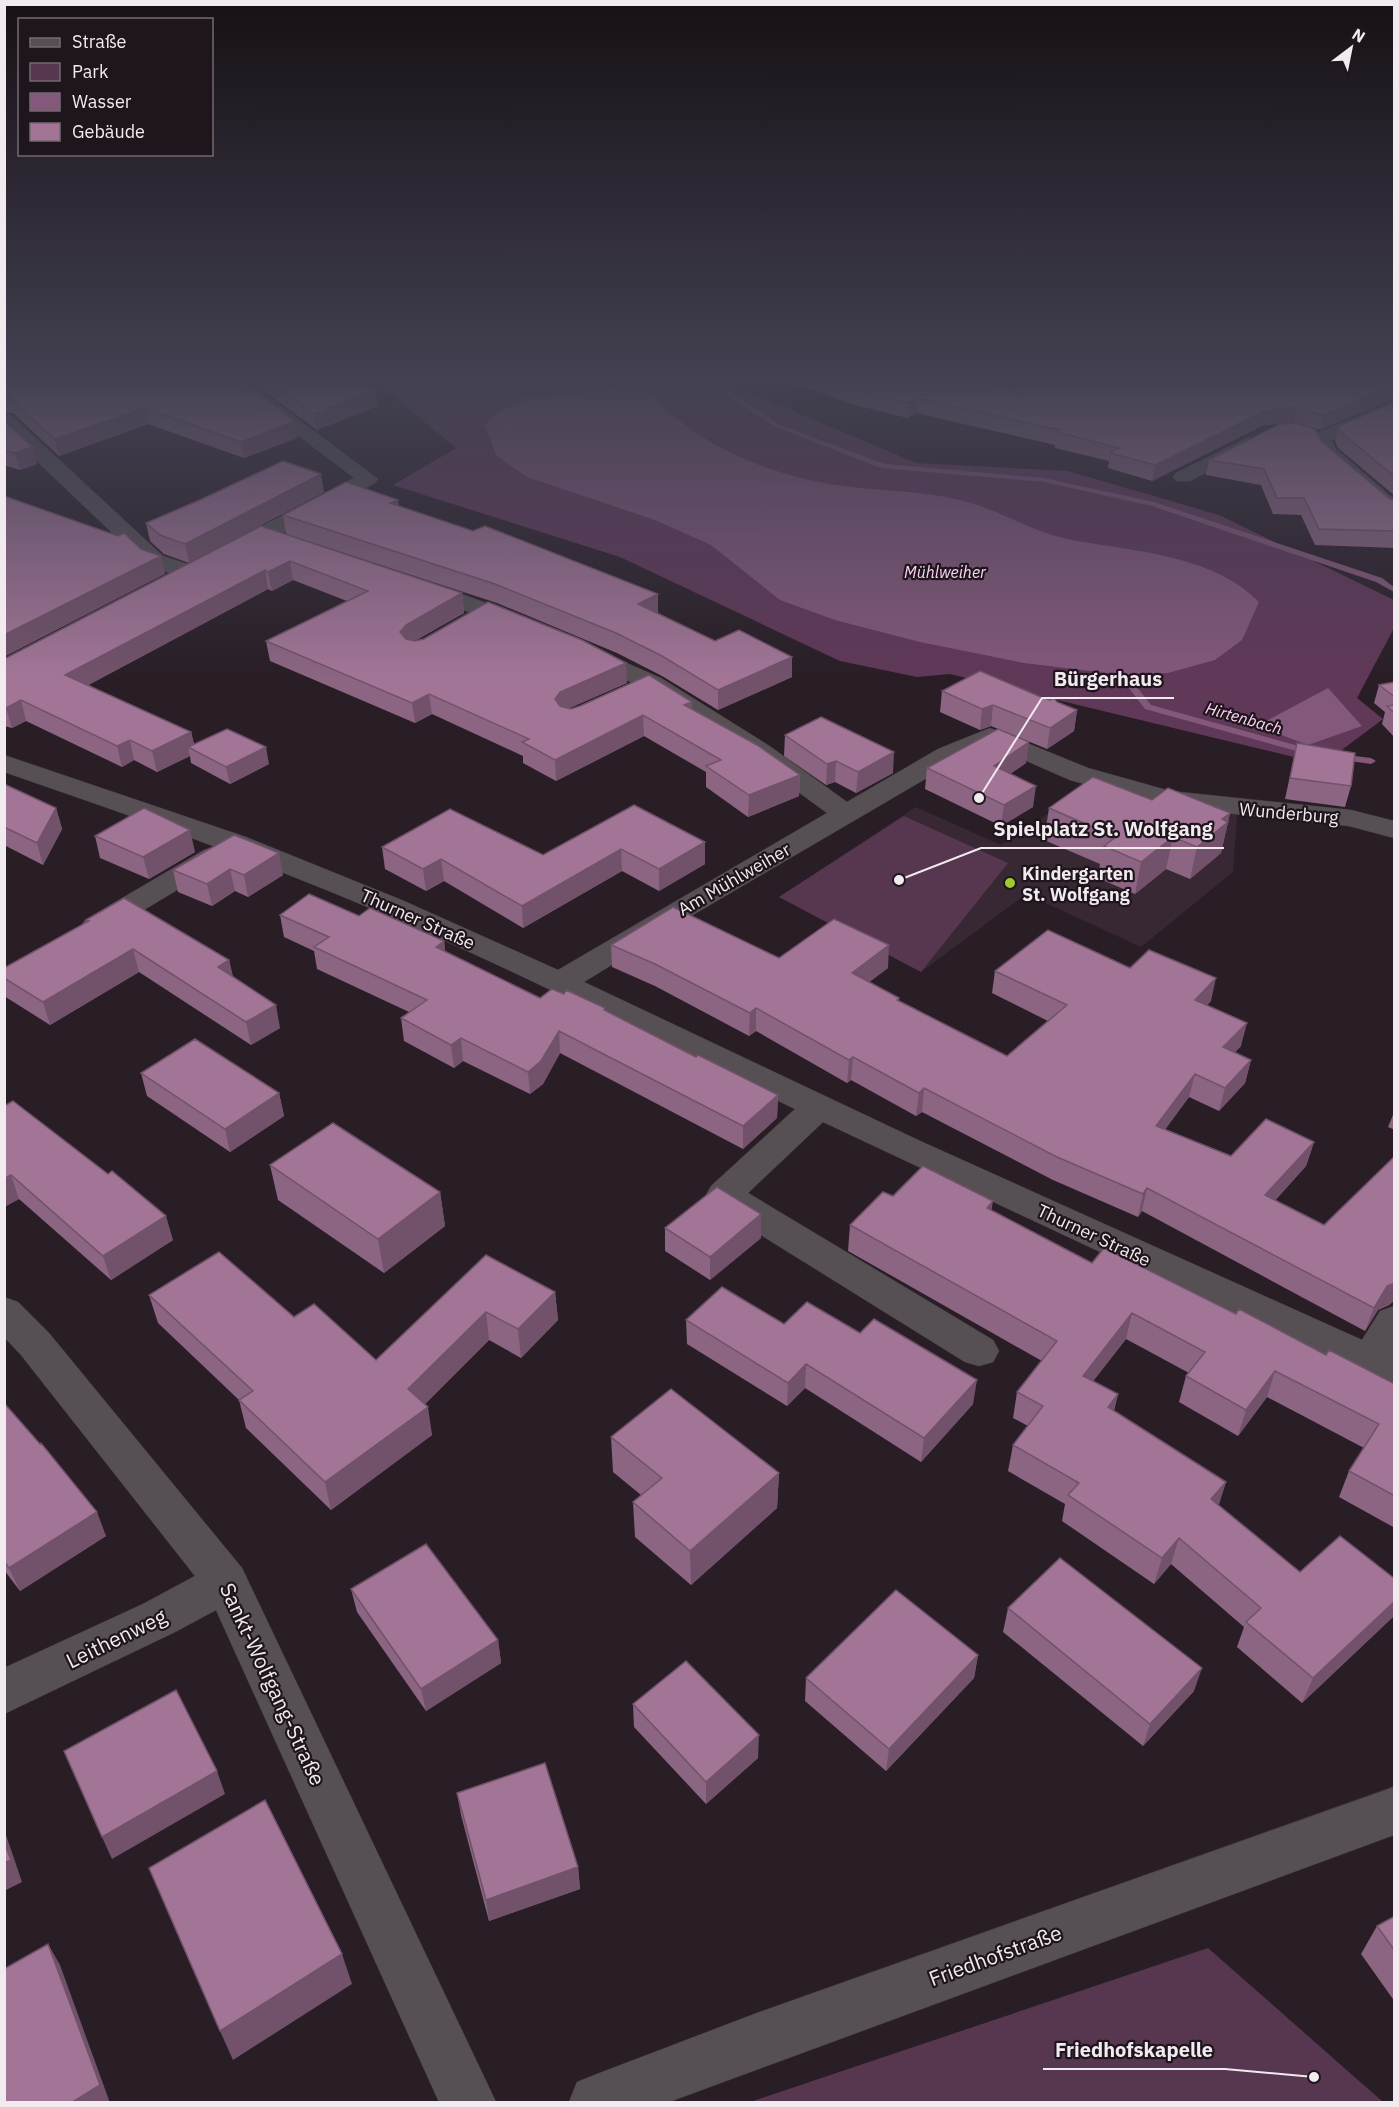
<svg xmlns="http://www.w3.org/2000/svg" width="1399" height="2107" font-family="'IBM Plex Sans',sans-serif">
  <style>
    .built { fill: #372834 }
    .green { fill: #573750 }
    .forest { fill: #603858 }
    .water { fill: #83587a }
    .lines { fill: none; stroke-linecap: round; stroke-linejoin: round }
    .stream { fill: #83587a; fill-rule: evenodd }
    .minor-casing { stroke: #453b42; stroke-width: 1 }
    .minor { fill: #565054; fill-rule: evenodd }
    .wall { fill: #8b6582 }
    .shaded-wall { fill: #71526a }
    .building { fill: #a27597; stroke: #71526a; stroke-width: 1.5 }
    .poi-dot { fill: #9eca2f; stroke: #1f151d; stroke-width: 2 }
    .labels { text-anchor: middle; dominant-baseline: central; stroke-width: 4.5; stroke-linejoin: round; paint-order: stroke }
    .far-water-label { font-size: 16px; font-style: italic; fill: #ffd5f5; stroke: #1f151d }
    .street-label { font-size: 18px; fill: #f1eaef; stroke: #1f151d }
    .poi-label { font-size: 18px; font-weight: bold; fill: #f1eaef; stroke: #1f151d; text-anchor: start }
    .near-street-label { font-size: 21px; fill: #f1eaef; stroke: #1f151d }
    .leader { fill: none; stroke: #f1eaef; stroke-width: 2 }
    .callout-dot { fill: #f1eaef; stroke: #1f151d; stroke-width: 2 }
    .callout-label { font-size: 20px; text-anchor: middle; font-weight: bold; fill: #f1eaef; stroke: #1f151d; stroke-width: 4.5; stroke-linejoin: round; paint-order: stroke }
  </style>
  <rect width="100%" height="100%" fill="#291e26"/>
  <!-- built -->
  <path class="built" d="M1092,784L1129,798L1237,815L1233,872L1141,947L1026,894L921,972L779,897L916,807L1001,845Z"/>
  <!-- green -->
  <path class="green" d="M904,816L1008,863L921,972L779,897Z
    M1208,1948L1383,2102H750Z"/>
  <!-- forest -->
  <path class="forest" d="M378,383H728L916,463L1068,471L1219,515L1394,600V628L1357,698L1383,719L1323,764L950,674L917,677L840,661L620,557L393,485L456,448Z"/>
  <!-- water -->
  <path class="water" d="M644,383L653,386C655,392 656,398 659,403C662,409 670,414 676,418C721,455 785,479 843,486C882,491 922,491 960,500C998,509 1030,531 1067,539C1129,551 1213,554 1259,602L1242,640L1215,660L1168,673L1123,675L1024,663L920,642L835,620L780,600L711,545L655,520L527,477L496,455L485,425L498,412L529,400Z
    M1328,688L1362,726L1308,745L1257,726Z"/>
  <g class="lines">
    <!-- stream -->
    <path class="stream" d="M491,383H500L532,400L527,401Z
      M710,383H718L780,425L885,464L1044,478L1154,502L1382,578L1394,587V592L1376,582L1152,506L1044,482L881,468L776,427Z
      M1123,672L1126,673L1151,705L1313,750L1315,752L1313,754H1307L1145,709L1119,675Z
      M1339,754L1371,758L1376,761L1371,764L1336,759L1334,757Z"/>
    <!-- minor casing -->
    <g class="minor-casing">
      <path id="minor" d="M229,383H250L378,479L375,483L270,540L262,541L254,540L251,535L254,530L354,478Z
        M1394,401V413L1332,440L1336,449L1394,499V515L1387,513L1320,456L1311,438L1314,434Z
        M4,414L11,415L163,556L197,567L200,572L197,577L189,579L147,566L4,430Z
        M1249,437L1256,439L1259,443L1256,447L1190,481H1176L1173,477L1176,473Z
        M421,579L530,619L534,624L530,629L522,631L514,629L413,591L410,586L413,581Z
        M586,645L661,678L771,747L847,802L938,749L990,728L1088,768L1170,791L1351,810L1394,821V838L1349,826L1168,807L1070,780L990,745L956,761L691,916L584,982L918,1140L1362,1340L1380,1311L1394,1306V1388L1356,1374L1354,1371L823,1122L748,1193L993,1340L999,1351L993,1362L979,1366L965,1362L711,1204L706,1195L711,1186L795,1109C658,1043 522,973 382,913C258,860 132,816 4,772V755L246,837L404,901L558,970L827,813L753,759L643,688L578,657L574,652L578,647Z
        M214,847L224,850L228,856L224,862L107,932L96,935L85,932L81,926L85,920L204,850Z
        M4,1297L18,1302L49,1333L242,1568L496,2102H439L216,1610L175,1632L4,1714V1668L143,1604L195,1576L21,1355L4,1337Z
        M1394,1787V1835L669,2102H569L577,2082L597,2074L757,2013Z"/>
    </g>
    <!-- minor -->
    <use href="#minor" class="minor"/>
  </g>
  <!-- wall -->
  <path class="wall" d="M4,383L295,421L297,438L244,458L148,424L59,456L13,413H4Z
    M254,383H366L367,387L377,406L317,430Z
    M793,383H1013L1005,389L1395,383V393L1393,399L1320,430L1294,422L1264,425L1152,481L1108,468L1109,461L1055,448V445L916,413L908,418L851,404Z
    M1395,402V496L1338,448L1335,441L1339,426Z
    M4,421L37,464L20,470L4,465Z
    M1322,442L1390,499L1395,500V548L1315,545L1301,515L1273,514L1261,485L1206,475L1209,460Z
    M324,492L189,563L164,554L150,541L146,523Z
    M399,506L658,594V613L715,641L792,657V677L718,710L662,676L617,653L497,603L286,534L283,515Z
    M261,526L462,593L464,613L414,641L627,683L569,708L692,709L800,775L799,796L748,817L706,787V772L644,736L556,781L523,763V756L432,714L415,723L270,661L266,641L347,601L293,580L272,591L268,589L88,685L191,732L194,744L269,764L230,784L191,763L190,756L157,772L134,760L122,767L26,721L12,728L4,726V658L8,657Z
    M1395,682V738L1382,724L1385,712L1374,703L1379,685Z
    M942,691L1041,697L1077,710L1074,731L1047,749L991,726L980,730L940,712Z
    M785,735L893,773L856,793L835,782L826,785L784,756Z
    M1297,743L1351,786L1345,807L1285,799Z
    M1026,763L1010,774L1033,807L1001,826L925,789L927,768Z
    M4,784L56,808L62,829L43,865L4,845Z
    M1152,800L1230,813L1221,853L1190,879L1166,869L1135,894L1098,878L1100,864L1044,840L1049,808Z
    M634,805L705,864L659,891L622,871L523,928L444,881L426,891L385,869L382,847L543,855Z
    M234,835L283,875L248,897L235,891L212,906L178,892L173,870Z
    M95,836L195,852L149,879L100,858Z
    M280,915L359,916L444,941L445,952L540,998L606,1011L696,1057L778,1095L777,1118L743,1149L560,1053L543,1084L530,1094L463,1061L454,1068L404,1041L401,1018L409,1012L317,969L314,951L284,937Z
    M86,920L229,960L233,977L280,1028L251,1045L139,972L50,1025L4,996V968L87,922Z
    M611,945L779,958L888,968L869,982L899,998V1001L1007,1056L1048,1021L992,993L995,971L1130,968L1211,1001L1207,1005L1241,1046L1235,1052L1251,1060L1245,1083L1219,1111L1189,1097L1165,1129L1231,1156L1314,1142L1306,1166L1275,1200L1324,1225L1395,1156V1300L1389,1305L1378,1310L1365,1331L1142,1211L1138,1217L1053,1180L922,1112L916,1116L851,1080L847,1083L756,1031L749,1036L655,986L612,967Z
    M141,1073L279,1093L284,1116L230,1152L147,1096Z
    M4,1103L173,1240L111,1280L19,1199L4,1207Z
    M1395,1110V1130L1388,1127Z
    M270,1165L440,1192L445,1226L384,1273L278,1200Z
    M893,1196L992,1210L1092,1263L1236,1314L1326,1355L1395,1384V1528L1339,1497L1349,1471L1364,1448L1267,1397L1238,1436L1179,1402L1186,1376L1189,1373L1126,1339L1093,1381L1118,1394L1114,1411L1226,1482L1218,1505L1300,1572L1395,1579V1615L1302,1703L1237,1647L1244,1627L1171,1564L1154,1584L1062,1521L1065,1504L1008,1471L1013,1445L1028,1426L1013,1418L1017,1392L1042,1361L848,1251L850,1225Z
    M665,1228L761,1238L710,1280L665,1251Z
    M486,1255L555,1292L558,1320L521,1358L489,1340L425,1404L432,1435L331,1510L246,1428L239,1400L158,1323L149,1295L294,1317L376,1360Z
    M686,1320L784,1324L973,1404L921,1462L805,1388L787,1406L687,1344Z
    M4,1403L106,1536L20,1591L4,1570Z
    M611,1437L779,1473L777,1508L691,1585L635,1537L633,1502L641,1495L613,1472Z
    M351,1589L498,1640L501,1663L426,1711L357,1612Z
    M1008,1608L1194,1691L1143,1746L1003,1632Z
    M978,1655L974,1678L886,1771L805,1701L806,1678Z
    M633,1704L758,1758L706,1804L634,1727Z
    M457,1793L578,1867L580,1889L489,1921L461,1815Z
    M1395,1916V2002L1361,1954L1377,1926Z"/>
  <!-- shaded-wall -->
  <path class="shaded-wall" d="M361,383H366L368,393L376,390L377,406L317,430L314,414Z
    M996,383H1013L995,396Z
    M1395,385V393L1393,399L1320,430L1323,415Z
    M917,398L916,413L908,418L909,403Z
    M1297,407L1294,422L1264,425L1152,481L1155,465L1267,410Z
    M145,408L148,424L59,456L55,439Z
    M295,421L297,438L244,458L241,442Z
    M33,447L37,464L20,470L15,453Z
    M321,474L324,492L189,563L185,544Z
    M398,500L400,518L390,503Z
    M161,556L165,574L4,657V635Z
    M290,561L293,580L272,591L268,572Z
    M265,570L268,589L70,695L65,675Z
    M462,593L464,613L408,645L400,632L406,625Z
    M658,594V613L638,604Z
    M792,657V677L718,710V690Z
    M626,663L627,683L561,712L555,699L560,692Z
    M429,694L432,714L415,723L412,703Z
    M21,700L26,721L12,728L6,708Z
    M692,702V722L684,705Z
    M993,705L991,726L980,730L982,709Z
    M1077,710L1074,731L1047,749L1050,728Z
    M643,715L644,736L556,781L555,760Z
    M191,732L196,751L188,747L190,756L157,772L152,751Z
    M130,740L134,760L122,767L117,746Z
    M1029,742L1026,763L991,787L994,766Z
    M266,747L269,764L230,784L226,767Z
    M894,752L893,773L856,793L858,772Z
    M836,761L835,782L826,785L827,764Z
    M800,775L799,796L748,817L749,795Z
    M1036,786L1033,807L1001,826L1004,805Z
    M56,808L62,829L43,865L37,843Z
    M1230,813L1221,853L1190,879L1197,847L1222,819Z
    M190,830L195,852L149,879L143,857Z
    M1173,837L1166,869L1135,894L1141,862Z
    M705,842V864L659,891V869Z
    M621,849L622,871L523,928L522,906Z
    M279,853L283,875L248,897L244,875Z
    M441,859L444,881L426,891L423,869Z
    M230,869L235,891L212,906L207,884Z
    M444,941L447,963L436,947Z
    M889,945L888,968L851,996L852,973Z
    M133,949L139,972L50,1025L43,1002Z
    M229,960L234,982L218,967Z
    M1216,978L1211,1001L1190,1023L1195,1000Z
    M276,1005L280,1028L251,1045L246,1022Z
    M756,1008V1031L749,1036L750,1013Z
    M1247,1023L1241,1046L1218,1070L1223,1047Z
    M559,1031L560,1053L543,1084L530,1094L528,1072Z
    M461,1038L463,1061L454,1068L451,1045Z
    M853,1057L851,1080L847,1083L849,1060Z
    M1251,1060L1245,1083L1219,1111L1225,1088Z
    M1195,1074L1189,1097L1151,1149L1156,1126Z
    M924,1088L922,1112L916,1116L919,1093Z
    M279,1093L284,1116L230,1152L225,1129Z
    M778,1095L777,1118L743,1149V1126Z
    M1314,1142L1306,1166L1259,1219L1265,1195Z
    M11,1175L19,1199L4,1207V1179Z
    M1147,1188L1142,1211L1138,1217L1143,1194Z
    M440,1192L445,1226L384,1273L378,1239Z
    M993,1201L989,1226L987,1208Z
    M761,1214V1238L710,1280V1257Z
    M166,1216L173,1240L111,1280L103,1256Z
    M1395,1283V1300L1389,1305L1378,1310L1365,1331L1374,1308L1387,1286Z
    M555,1292L558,1320L521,1358L518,1329Z
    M486,1312L489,1340L412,1417L408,1389Z
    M1132,1313L1126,1339L1077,1402L1083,1376Z
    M806,1364L805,1388L787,1406L788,1383Z
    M1275,1371L1267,1397L1238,1436L1246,1410Z
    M977,1380L973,1404L921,1462L924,1438Z
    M1118,1394L1111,1420L1108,1407Z
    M428,1407L432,1435L331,1510L325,1482Z
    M779,1473L777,1508L691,1585L690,1551Z
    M1226,1482L1218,1508L1211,1499Z
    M97,1512L106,1536L20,1591L9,1568Z
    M1179,1538L1171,1564L1154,1584L1162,1558Z
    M1395,1601V1615L1302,1703L1313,1678Z
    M498,1640L501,1663L426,1711L421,1689Z
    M978,1655L974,1678L886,1771L889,1749Z
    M1202,1668L1194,1691L1143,1746L1150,1724Z
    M759,1735L758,1758L706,1804V1782Z
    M217,1771L225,1794L112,1859L102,1837Z
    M4,1829L22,1882L4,1891Z
    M578,1867L580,1889L489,1921L486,1900Z
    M48,1944L60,1965L110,2103H71Z
    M342,1954L352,1984L233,2060L220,2031Z"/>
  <!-- building -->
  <path class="building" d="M4,383H244L295,421L241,442L145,408L55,439L8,397H4Z
    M273,383H361L359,384L376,390L314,414Z
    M834,383H997L999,389H1014L1022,383H1394L1395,385L1323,415L1297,407L1267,410L1155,465L1110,453L1119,448L1057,432L1060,430L917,398L909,403L851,390Z
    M1395,402V477L1341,432L1339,426Z
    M4,421L33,447L15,453L4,450Z
    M1296,423L1315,429L1322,442L1390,499L1395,500V531L1319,529L1304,498H1277L1264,469L1209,460L1280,424Z
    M283,461L321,474L185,544L160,535L146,523L202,499Z
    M346,482L398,500L390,503L473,531L485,526L658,594L638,604L715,641L739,630L792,657L718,690L662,656L616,633L495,584L283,515Z
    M4,496L118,536L124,533L141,549L161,556L4,635Z
    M261,526L462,593L406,625L400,632L406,639L415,641L424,639L488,602L582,640L626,663L560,692L555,699L560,706L571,709L580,706L649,675L692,702L684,705L757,745L800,775L749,795L706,766L721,760L643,715L555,760L522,742L529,739L429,694L412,703L266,641L368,591L290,561L268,572L265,570L65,675L191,732L152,751L130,740L117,746L21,700L6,708L4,707V658L8,657Z
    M980,671L1041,697L1050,700L1054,698L1057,702L1077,710L1050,728L993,705L982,709L942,691Z
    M1395,682V697L1379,685Z
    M1395,705V714L1387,706Z
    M821,717L894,752L858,772L836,761L827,764L785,735Z
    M227,729L266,747L226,767L188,747Z
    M998,729L1029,742L994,766L1036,786L1004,805L927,768Z
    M1297,743L1355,753L1351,786L1290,778Z
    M1093,777L1152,800L1168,788L1230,813L1222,819L1228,822L1197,847L1173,837L1141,862L1104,846L1116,837L1049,808Z
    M4,784L56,808L37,843L4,827Z
    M634,805L705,842L659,869L621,849L522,906L441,859L423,869L382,847L450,809L543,855Z
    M144,808L190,830L143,857L95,836Z
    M234,835L279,853L244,875L230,869L207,884L173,870Z
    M309,894L359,916L370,908L444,941L436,947L540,998L552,989L564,994L566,990L605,1008L604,1010L696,1057L698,1055L778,1095L743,1126L559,1031L541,1061L528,1072L461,1038L451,1045L401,1018L427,1000L314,947L329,937L280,915Z
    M124,898L229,960L218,967L276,1005L246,1022L133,949L43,1002L4,978V968L89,921L86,920Z
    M673,907L779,958L834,919L889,945L852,973L899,998L897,1000L1007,1056L1067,1005L995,971L1048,930L1130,968L1149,950L1216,978L1195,1000L1247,1023L1223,1047L1251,1060L1225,1088L1195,1074L1156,1126L1231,1156L1266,1119L1314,1142L1265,1195L1324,1225L1395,1156V1283L1387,1286L1374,1308L1147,1188L1143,1194L1057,1157L924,1088L919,1093L853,1057L849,1060L756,1008L750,1013L655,964L611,945Z
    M195,1039L279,1093L225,1129L141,1073Z
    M13,1101L108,1174L112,1171L166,1216L103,1256L11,1175L4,1179V1103L6,1105Z
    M333,1123L440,1192L378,1239L270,1165Z
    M923,1166L993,1201L987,1208L1092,1263L1104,1248L1236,1314L1239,1309L1326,1355L1329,1350L1395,1384V1496L1349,1471L1379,1424L1275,1371L1246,1410L1186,1376L1205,1352L1132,1313L1083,1376L1118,1394L1108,1407L1226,1482L1211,1499L1300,1572L1340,1536L1395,1579V1601L1313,1678L1246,1622L1261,1608L1179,1538L1162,1558L1068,1495L1079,1483L1013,1445L1043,1406L1017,1392L1057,1341L850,1225L883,1192L893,1196Z
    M717,1187L761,1214L710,1257L665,1228Z
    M219,1252L294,1317L314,1304L376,1360L486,1255L555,1292L518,1329L486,1312L408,1389L428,1407L325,1482L239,1400L253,1391L149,1295Z
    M722,1287L784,1324L807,1302L860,1333L874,1319L977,1380L924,1438L806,1364L788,1383L686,1320Z
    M671,1389L779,1473L690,1551L633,1502L662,1478L611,1437Z
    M4,1403L40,1444L41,1443L97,1512L9,1568L4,1561Z
    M426,1544L498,1640L421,1689L351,1589Z
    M1060,1558L1202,1668L1150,1724L1008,1608Z
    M896,1590L978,1655L889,1749L806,1678Z
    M686,1661L759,1735L706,1782L633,1704Z
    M176,1690L217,1771L102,1837L64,1751Z
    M545,1763L578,1867L486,1900L457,1793Z
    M265,1800L342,1954L220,2031L149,1868Z
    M4,1842L11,1860L4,1863Z
    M1395,1916V1951L1377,1926Z
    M48,1944L100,2085L71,2103H4V1969Z"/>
  <!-- sky -->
  <linearGradient id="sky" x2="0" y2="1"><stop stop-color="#171015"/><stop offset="0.56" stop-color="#434152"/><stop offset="1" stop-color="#434152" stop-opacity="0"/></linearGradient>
  <rect width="1399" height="678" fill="url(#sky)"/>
  <!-- markers -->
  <circle class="poi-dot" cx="1010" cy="883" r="6"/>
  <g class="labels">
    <!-- far-water labels -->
    <g class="far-water-label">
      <text x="945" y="572">Mühlweiher</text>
      <text transform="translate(1244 718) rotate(16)">Hirtenbach</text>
    </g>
    <!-- street labels -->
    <g class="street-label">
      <text transform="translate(1289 813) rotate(5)">Wunderburg</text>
      <text transform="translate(734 879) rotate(-30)">Am Mühlweiher</text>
      <text transform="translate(418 919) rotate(24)">Thurner Straße</text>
      <text transform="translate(1094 1235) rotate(25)">Thurner Straße</text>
    </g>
    <!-- poi labels -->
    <g class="poi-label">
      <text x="1022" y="873">Kindergarten<tspan x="1022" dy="21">St. Wolfgang</tspan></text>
    </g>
    <!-- near-street labels -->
    <g class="near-street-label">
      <text transform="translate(116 1638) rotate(-26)">Leithenweg</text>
      <text transform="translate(273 1684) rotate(65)">Sankt-Wolfgang-Straße</text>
      <text transform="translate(995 1955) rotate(-20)">Friedhofstraße</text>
    </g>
  </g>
  <!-- callouts -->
  <path class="leader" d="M979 798L1042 698H1174M899 880L981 848H1224M1314 2077L1225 2069H1043"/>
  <g class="callout-dot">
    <circle cx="979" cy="798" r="6"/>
    <circle cx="899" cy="880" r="6"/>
    <circle cx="1314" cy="2077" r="6"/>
  </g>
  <g class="callout-label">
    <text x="1108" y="686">Bürgerhaus</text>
    <text x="1103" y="836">Spielplatz St. Wolfgang</text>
    <text x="1134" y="2057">Friedhofskapelle</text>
  </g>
  <!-- border -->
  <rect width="1399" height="2107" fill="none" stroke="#f1eaef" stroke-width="12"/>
  <!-- legend -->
  <rect x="18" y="18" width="195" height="138" fill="#1f151d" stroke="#736a71" stroke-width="1.5"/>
  <rect x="30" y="38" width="30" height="9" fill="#565054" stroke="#736a71" stroke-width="1.5"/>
  <text x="72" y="48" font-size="18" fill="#f1eaef">Straße</text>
  <rect x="30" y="63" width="30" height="18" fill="#573750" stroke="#736a71" stroke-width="1.5"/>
  <text x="72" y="78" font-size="18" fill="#f1eaef">Park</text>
  <rect x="30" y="93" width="30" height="18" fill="#83587a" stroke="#736a71" stroke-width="1.5"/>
  <text x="72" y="108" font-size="18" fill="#f1eaef">Wasser</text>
  <rect x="30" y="123" width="30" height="18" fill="#a27597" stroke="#736a71" stroke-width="1.5"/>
  <text x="72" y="138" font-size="18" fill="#f1eaef">Gebäude</text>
  <!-- north arrow -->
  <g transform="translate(1351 48) rotate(32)" stroke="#1f151d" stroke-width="4.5" paint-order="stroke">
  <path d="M0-4.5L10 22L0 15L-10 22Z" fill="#f1eaef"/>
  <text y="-9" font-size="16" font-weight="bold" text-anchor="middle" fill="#f1eaef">N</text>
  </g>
</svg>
